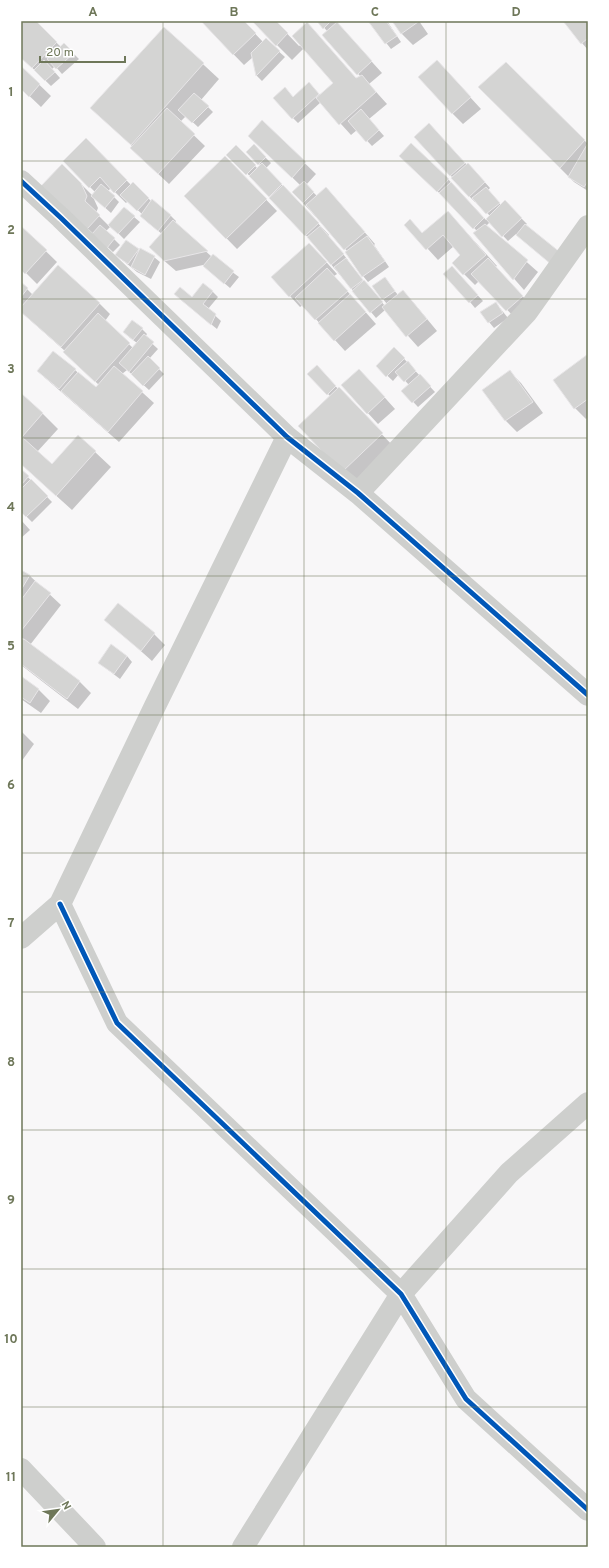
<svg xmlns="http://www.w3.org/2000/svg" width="609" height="1568" font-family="Overpass,sans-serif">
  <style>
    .shadow { fill: #0003 }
    .building { fill: #d4d4d3; stroke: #e8e6e8 }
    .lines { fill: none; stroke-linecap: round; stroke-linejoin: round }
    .minor { stroke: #cecfcd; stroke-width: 22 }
    .cycleway-casing { stroke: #fff; stroke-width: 8 }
    .cycleway { stroke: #0057b8; stroke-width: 5 }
    .grid { fill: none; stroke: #6e7759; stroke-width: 1; stroke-opacity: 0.55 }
    .neatline { fill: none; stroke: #6e7759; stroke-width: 1.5 }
    .grid-label { font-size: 13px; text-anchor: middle; font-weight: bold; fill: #6e7759 }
  </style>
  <rect width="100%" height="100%" fill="#f8f7f8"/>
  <!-- shadow -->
  <path class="shadow" d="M21,21H34L61,47L64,44L79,59L62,74L55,66L52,69L60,78L51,86L21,57Z
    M201,21H243L263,42L266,40L285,57L262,81L257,76L253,57L244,65Z
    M253,21H275L299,46L301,45L357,79L361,77L323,36L328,32L318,21H335L382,73L369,84L387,104L369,119L384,136L372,146L357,130L351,135L321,102L298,123L293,118L294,98L309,83L321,96L334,83L304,48L292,60Z
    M369,21H387L401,42L391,49Z
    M393,21H419L428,34L413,45L402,34Z
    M564,21H588V50L582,43Z
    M164,28L219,79L201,100L213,112L198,127L186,116L180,122L205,146L169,184L142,159L133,147L92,108Z
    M506,64L588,144V191L574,182L479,87Z
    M21,67L51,96L41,107L21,88Z
    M448,73L481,109L463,124L452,113Z
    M262,122L316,174L306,185L317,196L326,188L375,244L374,245L389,267L368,282L363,276L347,251L293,192L300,185L260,146Z
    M440,136L467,165L473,169L490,188L488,190L501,205L505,202L527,224L525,225L558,270L516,234L508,241L490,222L486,226L538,272L524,290L474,233L477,231L449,202L411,167L448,179L486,220L490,216L476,201L475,202L470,197L416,137Z
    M86,139L131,185L133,183L152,202L153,201L171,216L176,221L175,223L212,257L239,277L230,288L203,265L176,271L161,258L162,234L146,221L142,214L128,201L126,203L111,188L108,191L119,202L111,213L93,197L98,208L96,213L109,226L134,217L140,222L124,239L111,226L106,231L120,245L113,252L54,197L81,184L93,196L95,192L64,161Z
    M236,147L258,169L261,166L248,152L259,151L271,163L266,168L329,235L328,236L348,260L347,261L385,306L387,304L373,287L384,278L398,295L402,291L413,302L437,331L418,347L385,310L376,318L314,244L253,179L227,155Z
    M225,157L277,211L237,249L185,196Z
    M448,212L497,266L495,267L533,307L518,321L479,281L475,285L453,263L462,255L454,246L438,260L406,225L410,220L423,234Z
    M21,227L57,262L37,284L21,268Z
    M126,241L140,252L154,257L160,262L151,279L137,272L116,255Z
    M320,255L337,274L334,276L376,324L345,351L303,305L300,307L290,296Z
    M457,273L483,301L475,308L470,302Z
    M21,283L33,295L99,303L110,314L105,321L133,348L137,343L129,337L142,329L147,334L145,337L158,349L149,359L164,374L149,390L127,370L122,374L154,403L119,442L44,377L75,370L96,389L99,385L75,363L65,351L21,312Z
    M212,291L218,297L208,309L221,321L217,329L181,300L192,298Z
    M496,303L508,318L494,328L489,322Z
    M394,348L435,392L418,407L403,391L409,385L399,374L393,381L377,366Z
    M588,356V417L586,419L575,408Z
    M317,367L397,450L358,487L343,472L330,396L309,374Z
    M510,372L521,383L543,413L517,432L506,421L484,391Z
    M370,381L395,409L378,424L342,385Z
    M21,397L42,413L58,429L37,452L52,465L78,436L111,467L72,510L21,464Z
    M21,470L52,502L32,522L21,511Z
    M21,520L30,530L21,538Z
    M21,571L30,576L61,605L30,645L80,682L91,693L78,709L21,665V641L25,640L21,637Z
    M118,604L154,634L165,645L152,661L106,620Z
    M127,656L132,662L120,679L99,663Z
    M21,677L39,690L50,701L41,713L21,699Z
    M21,731L34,744L21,762Z"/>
  <!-- building -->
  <path class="building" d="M21,21H36L57,42L32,68L21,58Z
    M201,21H244L256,33L233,55Z
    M252,21H276L288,33L276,46Z
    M317,21H331L323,29Z
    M368,21H386L397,36L385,44Z
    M392,21H417L418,22L401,34Z
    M563,21H588V38L581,44Z
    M307,22L356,78L362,75L376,92L339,125L316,98L333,83L292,36Z
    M337,22L372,61L357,75L322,35Z
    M164,27L204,63L131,145L90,108Z
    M266,38L280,51L256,76L251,53Z
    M64,43L74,53L56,69L47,59Z
    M44,60L55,72L45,81L34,70Z
    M437,60L471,97L452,114L418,77Z
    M506,62L585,140L560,168L478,87Z
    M21,66L40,84L29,97L21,89Z
    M309,82L319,94L292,119L273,98L285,87L293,97Z
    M194,93L209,106L192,123L178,110Z
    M167,108L195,134L158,174L130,148Z
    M361,109L379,130L366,142L348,121Z
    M262,120L306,162L292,178L248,136Z
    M429,123L465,163L450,176L414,137Z
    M86,138L127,180L114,193L100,177L89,188L63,161Z
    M411,143L449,179L437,192L399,156Z
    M588,143V181L584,187L568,177Z
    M254,144L266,157L258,165L246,152Z
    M236,145L256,165L246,175L226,155Z
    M225,156L267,199L226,239L184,196Z
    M262,163L282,184L269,197L249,176Z
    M468,163L485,182L469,197L451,178Z
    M62,164L81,183L87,196L85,201L100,215L87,229L41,186Z
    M304,181L314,192L303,203L292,192Z
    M133,182L149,198L137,211L120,195Z
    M451,182L484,218L473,229L439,193Z
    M101,184L115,196L105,208L91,196Z
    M283,185L319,223L305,236L269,198Z
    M326,187L365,232L344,250L306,205Z
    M486,187L500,203L486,214L472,198Z
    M152,199L171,215L158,231L140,216Z
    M505,200L522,218L502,237L486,219Z
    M124,207L135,216L118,234L108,225Z
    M448,211L486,255L463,275L452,263L460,255L443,235L426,250L404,225L410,219L422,233Z
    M173,220L208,251L164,261L149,247Z
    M485,224L528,260L513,280L473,233Z
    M525,224L561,253L552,265L516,235Z
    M100,225L115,238L107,248L92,234Z
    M21,226L47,250L25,274L21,270Z
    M320,226L344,254L331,265L307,237Z
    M367,236L385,261L362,277L345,252Z
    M126,240L139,249L128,264L115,255Z
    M309,243L327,262L289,297L271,277Z
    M140,248L155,256L145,275L131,267Z
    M213,254L234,271L224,284L203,266Z
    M346,258L363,280L351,289L334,267Z
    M488,258L523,296L506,311L471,274Z
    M58,265L100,303L61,347L21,312V307Z
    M452,266L478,295L469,303L443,274Z
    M327,268L348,291L315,320L295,298Z
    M385,277L395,291L382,300L372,286Z
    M364,280L383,302L370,313L352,291Z
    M21,282L28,288L21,297Z
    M203,283L213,291L203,304L216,314L211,325L174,294L180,287L192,297Z
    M403,290L427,319L406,337L382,307Z
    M350,294L366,312L334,341L318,323Z
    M496,302L503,313L488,323L480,312Z
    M98,313L130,343L95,382L63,352Z
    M132,320L143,328L133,340L123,332Z
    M144,334L154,342L129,372L119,363Z
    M394,347L405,358L386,377L376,366Z
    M53,351L76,369L59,389L37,371Z
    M588,354V399L574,409L553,380Z
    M148,356L160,368L143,386L131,374Z
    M408,361L416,371L404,382L395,372Z
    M317,365L336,386L327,395L307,374Z
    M114,366L143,391L108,432L61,391L78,372L96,387Z
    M359,369L385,397L367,414L341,385Z
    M510,370L533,402L505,421L482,390Z
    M420,374L431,386L412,403L401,391Z
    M339,387L383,433L342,472L298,426Z
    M22,394L43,413L22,437L52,464L78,435L96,451L56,496L21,464V395Z
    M21,469L29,476L21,485Z
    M31,479L48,496L26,517L21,512V489Z
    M21,570L30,575L21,590Z
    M35,581L51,593L21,631V600Z
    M118,603L155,633L141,651L104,620Z
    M24,639L80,681L67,699L21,664V640Z
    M111,644L127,656L114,674L98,663Z
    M21,676L39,689L30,703L21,697Z"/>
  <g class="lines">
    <!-- minor -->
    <path class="minor" d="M21,181L61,218L287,437L358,493L588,695
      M358,493L527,312L588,226
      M60,904L117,1023L401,1294L466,1399L588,1510
      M21,938L60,904L155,706L287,437
      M21,1469L95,1547
      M243,1547L401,1294L509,1173L588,1103"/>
    <!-- cycleway casing -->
    <g class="cycleway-casing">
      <path id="cycleway" d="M21,181L61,218L287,437L358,493L588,695
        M60,904L117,1023L401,1294L466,1399L588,1510"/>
    </g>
    <!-- cycleway -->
    <use href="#cycleway" class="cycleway"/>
  </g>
  <!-- grid -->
  <path class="grid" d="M163,21V1547M304,21V1547M446,21V1547M21,161H588M21,299H588M21,438H588M21,576H588M21,715H588M21,853H588M21,992H588M21,1130H588M21,1269H588M21,1407H588"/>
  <!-- border -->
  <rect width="609" height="1568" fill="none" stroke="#ffffff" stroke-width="44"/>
  <!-- north arrow -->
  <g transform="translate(58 1510) rotate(61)" stroke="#ffffff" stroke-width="3" paint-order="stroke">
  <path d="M0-3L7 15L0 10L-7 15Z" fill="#6e7759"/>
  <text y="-6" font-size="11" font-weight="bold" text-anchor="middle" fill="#6e7759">N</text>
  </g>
  <!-- scale -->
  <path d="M40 56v6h85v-6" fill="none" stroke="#6e7759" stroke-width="2"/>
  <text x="46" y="56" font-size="12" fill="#6e7759" stroke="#ffffff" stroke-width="3" paint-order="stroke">20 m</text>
  <rect x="22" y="22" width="565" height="1524" class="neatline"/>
  <g class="grid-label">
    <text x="93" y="16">A</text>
    <text x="234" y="16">B</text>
    <text x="375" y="16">C</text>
    <text x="516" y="16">D</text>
    <text x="11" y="96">1</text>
    <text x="11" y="234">2</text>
    <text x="11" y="373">3</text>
    <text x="11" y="511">4</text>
    <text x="11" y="650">5</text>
    <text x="11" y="789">6</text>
    <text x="11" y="927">7</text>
    <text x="11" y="1066">8</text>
    <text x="11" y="1204">9</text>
    <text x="11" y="1343">10</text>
    <text x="11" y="1481">11</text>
  </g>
</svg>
